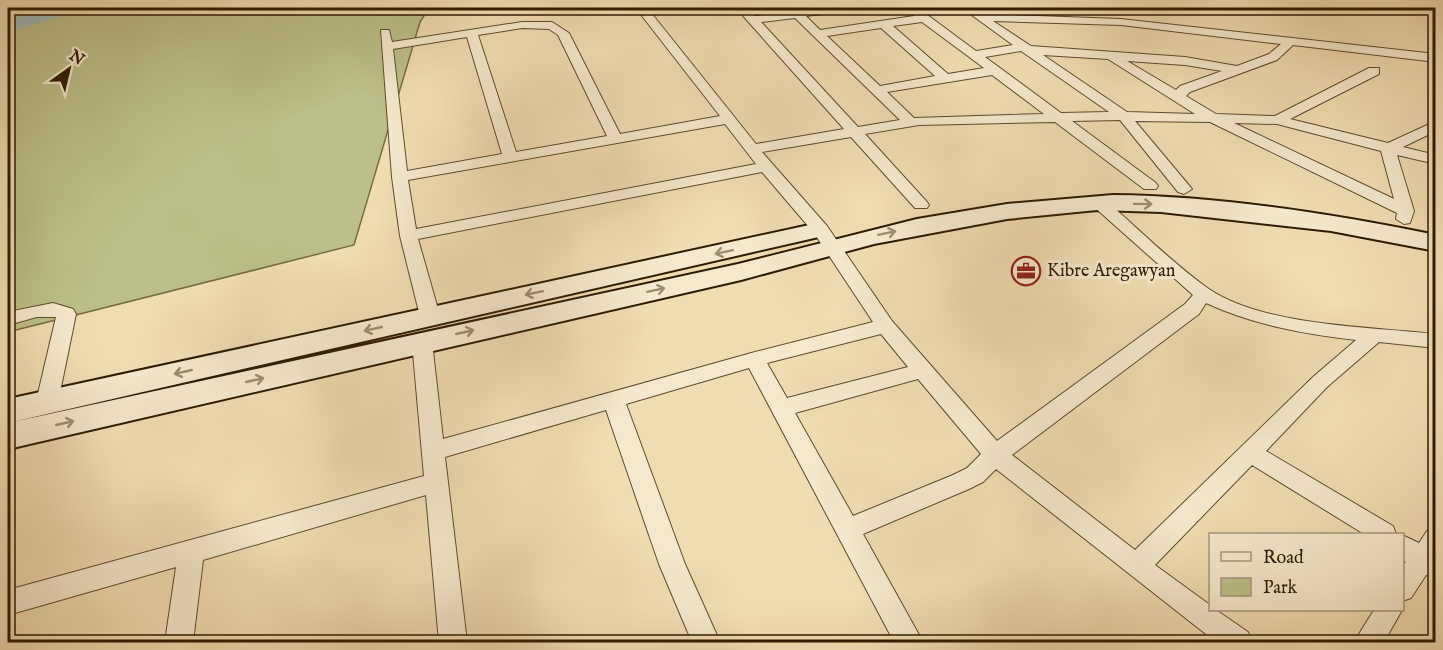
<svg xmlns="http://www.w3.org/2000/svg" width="1443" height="650" font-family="'IM FELL English',serif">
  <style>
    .green { fill: #bcbf89; stroke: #766d44; stroke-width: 1.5 }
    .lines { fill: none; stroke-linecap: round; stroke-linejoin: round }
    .river { fill: #a0b9b8; fill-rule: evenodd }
    .street-casing { stroke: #5f4b2c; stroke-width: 2 }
    .secondary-casing { stroke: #2f1b00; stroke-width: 4 }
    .street { fill: #f5e8cc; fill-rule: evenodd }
    .secondary { fill: #f5e8cc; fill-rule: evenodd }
    .oneway { stroke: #9c8c70 }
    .labels { text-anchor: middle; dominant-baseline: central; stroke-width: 6; stroke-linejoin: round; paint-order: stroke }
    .poi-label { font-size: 18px; fill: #2f1b00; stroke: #f5e8cc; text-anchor: start }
  </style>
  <rect width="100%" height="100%" fill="#f0dcb1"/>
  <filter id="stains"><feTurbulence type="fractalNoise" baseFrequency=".00333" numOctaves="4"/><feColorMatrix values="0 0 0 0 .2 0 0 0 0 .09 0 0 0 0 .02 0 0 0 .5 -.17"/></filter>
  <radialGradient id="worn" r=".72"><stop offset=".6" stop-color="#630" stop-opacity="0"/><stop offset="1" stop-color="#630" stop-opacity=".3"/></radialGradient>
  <!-- green -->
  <path class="green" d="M8,8H429L420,22L354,245L8,332Z"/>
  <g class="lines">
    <!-- river -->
    <path class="river" d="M49,8H79L76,12L8,32V20Z"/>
    <!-- street casing -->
    <g class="street-casing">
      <path id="street" d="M736,8H747L755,16L823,8H850L845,11L806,16L820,30L914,16L905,8H918L976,51L1013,45L962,8H974L983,14L1121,19L1436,54V62L1293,45L1277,60L1190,92L1186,96L1216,114L1275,116L1369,68H1379V74L1290,119L1388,143L1436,121V131L1403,147L1436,155V164L1397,155L1414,211L1410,223L1404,224L1396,219L1397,213L1210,122L1135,121L1192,189L1184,194L1178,192L1120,120L1072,121L1156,183L1158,186L1156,189H1144L1055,122L919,125L865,134L927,202L929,205L927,208H915L851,137L762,152L827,226L892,321L997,441L1185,304L1193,295L1093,206L1091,203L1093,200H1105C1138,228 1173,264 1209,289C1263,326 1371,327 1436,334V348L1379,342L1327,387L1266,451L1393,526L1396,534H1364L1252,465L1155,565L1210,605V610H1216L1248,632L1252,642H1216L996,469L983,482L969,489L863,534L923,642H894L749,368L626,404L685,564L720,642H692L659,564L606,410L445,457L467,642H439L426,495L203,560L193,642H165L176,567L8,615V590L424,476L412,342L415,337H429L432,342L443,439L755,352L873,322L814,233L762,172L418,239L440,316L437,321H423L420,316L400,236L392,177L381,30H389L392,42L522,22H552L569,33L620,134L720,116L642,16L648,13L652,14L756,144L844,129ZM795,18L900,120L858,127L761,22ZM993,21L1121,25L1281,44L1269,54L1237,66L1185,57L1031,46ZM922,22L984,68L948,74L893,26ZM522,28L549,29L558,35L607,136L516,152L478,35ZM881,28L935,76L880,86L827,36ZM467,37L502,154L407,171L393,49ZM1021,51L1109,112L1061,113L985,57ZM1043,55L1108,59L1195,114L1127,112ZM1127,61L1185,65L1222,71L1180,86L1176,90ZM992,75L1044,114L914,118L887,92ZM1234,123L1277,124L1381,151L1394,199ZM725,124L756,164L416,229L408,180ZM1206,303C1254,325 1304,334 1356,340L1313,377L1135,550L1012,455L1199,314ZM881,334L908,367L787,398L767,363ZM918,379L981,454L967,468L953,475L853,516L795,413Z
        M53,303L73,309L76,314L58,402L55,408L47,410L39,408L36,402L56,317H37L8,325V312Z
        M1436,528V578L1426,575L1411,598L1402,601V566L1406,562L1402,560V535L1419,543L1427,531Z
        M1374,610H1402L1384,642H1354Z"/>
    </g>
    <!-- secondary casing -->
    <g class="secondary-casing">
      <path id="secondary" d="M1113,195C1217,196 1334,214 1436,235V251L1331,231L1161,212L1097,210L1007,219L874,244L741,280L8,449V423L738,264L917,219L1007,204Z
        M814,224L823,226L826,231L823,236L8,423V399Z"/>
    </g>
    <!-- street -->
    <use href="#street" class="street"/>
    <!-- secondary -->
    <use href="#secondary" class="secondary"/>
  </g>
  <!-- one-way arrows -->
  <defs><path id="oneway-shaft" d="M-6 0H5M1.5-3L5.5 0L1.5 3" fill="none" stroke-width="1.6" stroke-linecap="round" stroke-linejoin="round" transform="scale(1.5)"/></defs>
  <g class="oneway">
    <use href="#oneway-shaft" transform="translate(1143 204) rotate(1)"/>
    <use href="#oneway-shaft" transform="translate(887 233) rotate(-12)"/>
    <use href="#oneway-shaft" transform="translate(724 252) rotate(168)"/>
    <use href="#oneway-shaft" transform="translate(656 290) rotate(-12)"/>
    <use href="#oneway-shaft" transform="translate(534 293) rotate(168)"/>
    <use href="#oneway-shaft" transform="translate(373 329) rotate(167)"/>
    <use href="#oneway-shaft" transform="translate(465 332) rotate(-13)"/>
    <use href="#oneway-shaft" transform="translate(183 372) rotate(167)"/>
    <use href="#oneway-shaft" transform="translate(255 380) rotate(-13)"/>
    <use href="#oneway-shaft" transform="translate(65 423) rotate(-13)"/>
  </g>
  <!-- icons -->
  <defs>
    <g id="office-ring" transform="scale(1.5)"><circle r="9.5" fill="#f5e8cc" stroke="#8f2418" stroke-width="1.5"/><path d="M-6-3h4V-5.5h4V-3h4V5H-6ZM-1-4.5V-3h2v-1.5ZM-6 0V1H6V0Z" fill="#8f2418"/></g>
  </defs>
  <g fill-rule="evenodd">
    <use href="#office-ring" x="1026" y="271"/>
  </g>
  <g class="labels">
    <!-- poi labels -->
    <g class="poi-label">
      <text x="1047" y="271">Kibre Aregawyan</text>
    </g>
  </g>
  <!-- margin -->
  <rect width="1443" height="650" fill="none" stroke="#f0dcb1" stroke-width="30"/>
  <rect x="9" y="9" width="1425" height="632" fill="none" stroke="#2f1b00" stroke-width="3"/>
  <rect x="15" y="15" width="1413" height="620" fill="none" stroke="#2f1b00" stroke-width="1.5"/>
  <!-- legend -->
  <rect x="1209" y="533" width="195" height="78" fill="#f5e8cc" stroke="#a6967a" stroke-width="1.5"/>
  <rect x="1221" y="552" width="30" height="9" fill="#f5e8cc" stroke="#a6967a" stroke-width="1.5"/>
  <text x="1263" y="563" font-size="18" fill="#2f1b00">Road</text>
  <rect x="1221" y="578" width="30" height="18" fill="#bcbf89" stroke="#a6967a" stroke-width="1.5"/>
  <text x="1263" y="593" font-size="18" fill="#2f1b00">Park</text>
  <!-- north arrow -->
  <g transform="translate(69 69) rotate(34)" stroke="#f5e8cc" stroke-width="4.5" paint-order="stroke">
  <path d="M0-4.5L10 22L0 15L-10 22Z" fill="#2f1b00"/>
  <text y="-9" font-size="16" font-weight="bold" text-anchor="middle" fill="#2f1b00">N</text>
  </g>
  <rect width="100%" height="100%" filter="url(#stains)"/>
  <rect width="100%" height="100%" fill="url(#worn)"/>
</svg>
